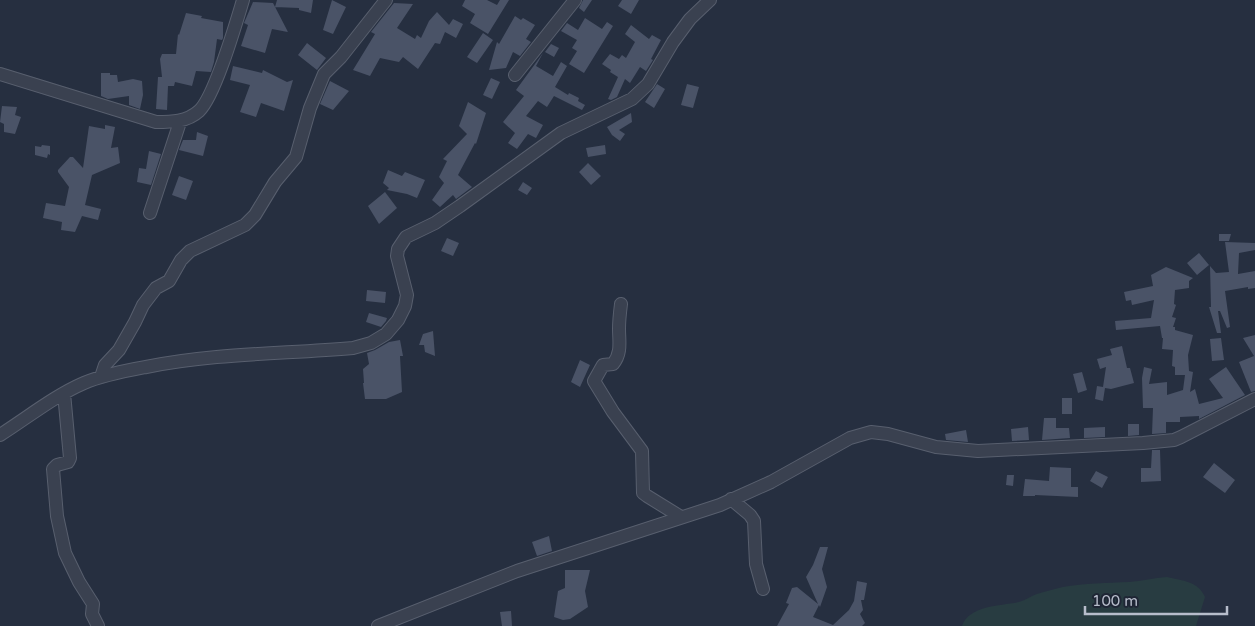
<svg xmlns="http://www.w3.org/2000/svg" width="1255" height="626" font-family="'Varela Round',sans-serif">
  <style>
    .green { fill: #283c41 }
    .building { fill: #4a5367 }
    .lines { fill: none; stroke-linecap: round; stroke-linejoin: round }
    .minor-casing { stroke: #585f6e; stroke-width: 14 }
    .minor { stroke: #3a4150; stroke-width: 12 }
  </style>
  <rect width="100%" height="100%" fill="#262f40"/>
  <!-- green -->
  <path class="green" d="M1167,577C1183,581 1198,581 1205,597L1196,626H962C969,605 1001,606 1019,602C1026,600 1031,596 1037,594C1046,591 1055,589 1063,587C1084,583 1108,583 1129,582C1142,581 1154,578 1167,577Z"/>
  <!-- building -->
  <path class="building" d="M277,0H313L311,13L299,10V8L275,7Z
    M332,0L346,7L333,34L323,30Z
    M465,0H487L497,5L500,0H509L488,34L470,23L475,14L462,6Z
    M583,0H592L584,12L579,8Z
    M622,0H639L631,14L618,6Z
    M253,2L273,3L288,32L272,29L265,53L241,46L248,25L244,23Z
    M394,3L413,4L397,28L415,39L417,35L421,38L429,21L437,12L449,25L453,19L463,24L456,38L445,32L440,44L435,43L418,69L403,57L399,62L380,58L370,76L353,70L375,34L371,32Z
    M186,13L202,16L201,18L223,22V38L222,40L217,39L214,62L211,72L196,71L192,86L175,82L174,86H168L167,110L156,109L158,77H162L160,59L162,54H176L178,34L179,35Z
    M515,16L521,20L523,18L535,25L526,39L531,42L520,56L513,52L506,68L489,70L497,42L499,44Z
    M585,18L602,29L607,22L613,26L584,73L569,64L577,51L572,48L577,40L561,31L567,23L578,30Z
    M631,25L649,39L652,35L661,40L651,59L653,60L646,71L640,67L630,83L625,79L617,97L611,100L608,99L618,77L610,72L611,70L602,64L610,54L619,59L622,55L626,58L635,42L625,34Z
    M483,33L493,40L477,63L467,57Z
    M307,43L326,58L317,70L298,55Z
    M551,44L559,48L554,57L545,52Z
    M543,53L536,66L553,76L561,62L567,66L555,87L568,95L569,93L579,98L578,101L585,105L582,110L554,96L547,107L538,101L526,116L543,125L536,138L528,134L517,149L508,143L515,133L503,122L524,96L516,90Z
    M233,66L262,73L263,70L287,82L293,80L284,111L261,103L256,117L240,112L250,85L230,80Z
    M101,73H110V75H117L118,82L133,79L142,81L143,95L140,109L129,105V96L108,99L101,96Z
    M491,78L500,82L492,99L483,95Z
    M330,81L349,91L333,110L320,104Z
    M657,84L665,89L654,108L645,102Z
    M687,84L699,87L693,108L681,105Z
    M468,102L486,113L476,144L475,143L458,175L472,187L456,199L453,195L440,207L432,200L444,183L439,177L447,161L443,159L467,134L459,126Z
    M2,106L17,107L15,115L21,117L15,134L4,132V124L0,122Z
    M631,113L632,122L619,130L625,134L620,141L612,135L607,127Z
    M105,125L115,127L111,148L118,147L120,163L92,175L85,205L101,209L98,220L82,216L75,232L61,230L62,222L43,218L46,203L65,206L69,187L58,172V170L70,157H73L83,168L89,126L105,129Z
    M197,132L208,136L203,156L179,150L183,140H196Z
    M42,145L50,146V155L48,154L47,158L35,155V146L41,147Z
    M605,145L606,154L588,157L586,148Z
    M149,151L161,154L151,185L137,182L139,168L146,169Z
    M588,163L601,176L591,185L579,172Z
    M388,170L402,176L405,172L425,180L417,198L407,194L387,190L389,188L383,183Z
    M179,176L193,181L186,200L172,195Z
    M523,182L532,188L527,195L518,190Z
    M385,192L397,208L379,224L368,206Z
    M1219,234H1231L1229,241H1219Z
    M447,238L459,243L453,256L441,251Z
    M1225,242L1255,243V250L1239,253L1238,274L1255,271V288L1248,289V287L1225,291L1230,327L1227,328L1220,311H1218L1221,333H1217L1209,307H1211L1210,266L1216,273L1229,272Z
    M1199,253L1209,265L1197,275L1187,263Z
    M1166,267L1193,278L1189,281V288L1175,290L1174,304L1176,305L1172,317L1176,318L1173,327H1175V330L1193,335L1188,355L1189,371L1193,372L1190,392L1195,389L1199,404L1223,398L1209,379L1226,367L1245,395L1199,419V416L1180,417V422H1166V433L1152,434L1153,408H1143L1142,378L1144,367L1152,369L1149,384L1167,382V395L1183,390L1185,375H1175V367L1172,366L1173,350L1162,349L1163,338H1162L1160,326L1116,330L1115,321L1151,318L1154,300L1132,305L1131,300L1126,301L1124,292L1153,286L1151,275Z
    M367,290L386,292L385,303L366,301Z
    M369,313L387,318L386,321L381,327L366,322Z
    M433,331L435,356L425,352L424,345H419L423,334Z
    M1255,335V391L1251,392L1239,362L1254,356L1243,338Z
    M1221,338L1224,360L1212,361L1210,339Z
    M400,340L403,356H400L402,392L386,399H365L363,383H364L363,369L369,364L367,353L375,350L389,342Z
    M1122,346L1127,368H1130L1134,383L1111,389L1105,388L1103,401L1095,399L1097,386L1103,387L1106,367L1100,369L1097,359L1112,355L1110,349Z
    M580,360L590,365L580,387L571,382Z
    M1082,372L1087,390L1078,393L1073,374Z
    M1062,398H1072V414H1062Z
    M1044,418H1056V428H1069L1070,438L1042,440Z
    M1128,424H1139V435L1128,436Z
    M1028,427L1029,440L1012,441L1011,429Z
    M1105,427V437L1084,438V428Z
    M966,430L968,442L946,440L945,434Z
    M1152,450H1160L1161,481L1141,482V468H1151Z
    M1214,463L1235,480L1225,493L1203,477Z
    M1050,467L1071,468V487H1078V497L1035,495V496H1023L1025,479L1049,481Z
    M1096,471L1108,477L1102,488L1090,481Z
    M1007,475H1014L1013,486L1006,485Z
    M549,536L552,551L537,556L532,542Z
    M820,547H828L822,569L827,587L820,607L819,605L813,617L833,625L849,610L854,601L857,581L867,583L864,600H861L863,610L860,614L865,623L862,626H777L789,604L786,603L792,588L797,587L818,604L806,577L813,565Z
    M565,570H590L585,591L588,607L570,619L563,620L554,617L558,591L565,588Z
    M511,611L512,626H502L500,612Z"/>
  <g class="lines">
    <!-- minor casing -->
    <g class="minor-casing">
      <path id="minor" d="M0,74L156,122C171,122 187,122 199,111C215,96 236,23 243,0
        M515,75L575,0
        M150,213L180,122
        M621,304C620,312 619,320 619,329C619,341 622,353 613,364L603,365L594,381L613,412L642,451L643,493L647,496L681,517
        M101,377L105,365L119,350L135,322L143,305L156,288L169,281L181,260L190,251L245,225L255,215L275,182L296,157L310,108L324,74L341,57L386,0
        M64,393L70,458L68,462L57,465L53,469L57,516L65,553L79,582L93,604L92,614L98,626
        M0,435C27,418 54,396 84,383C103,375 125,371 146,367C215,353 284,354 353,348L371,343L386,334L398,320L405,306L407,295L397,256L398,249L406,237L435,223L460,206L561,133L632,99L648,84L673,42L690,19L710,0
        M731,499L750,515L754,521L756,564L763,589
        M378,626L517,571L720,505L771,482L850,438L871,432L888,434L936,447L978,451L1143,443L1174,440L1181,437L1255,399"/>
    </g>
    <!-- minor -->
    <use href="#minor" class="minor"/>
  </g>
  <!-- scale -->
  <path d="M1085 606v8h142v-8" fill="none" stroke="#b7bdcb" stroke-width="2.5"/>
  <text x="1092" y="606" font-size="15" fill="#b7bdcb" stroke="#1f2635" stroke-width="4" paint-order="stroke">100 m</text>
</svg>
